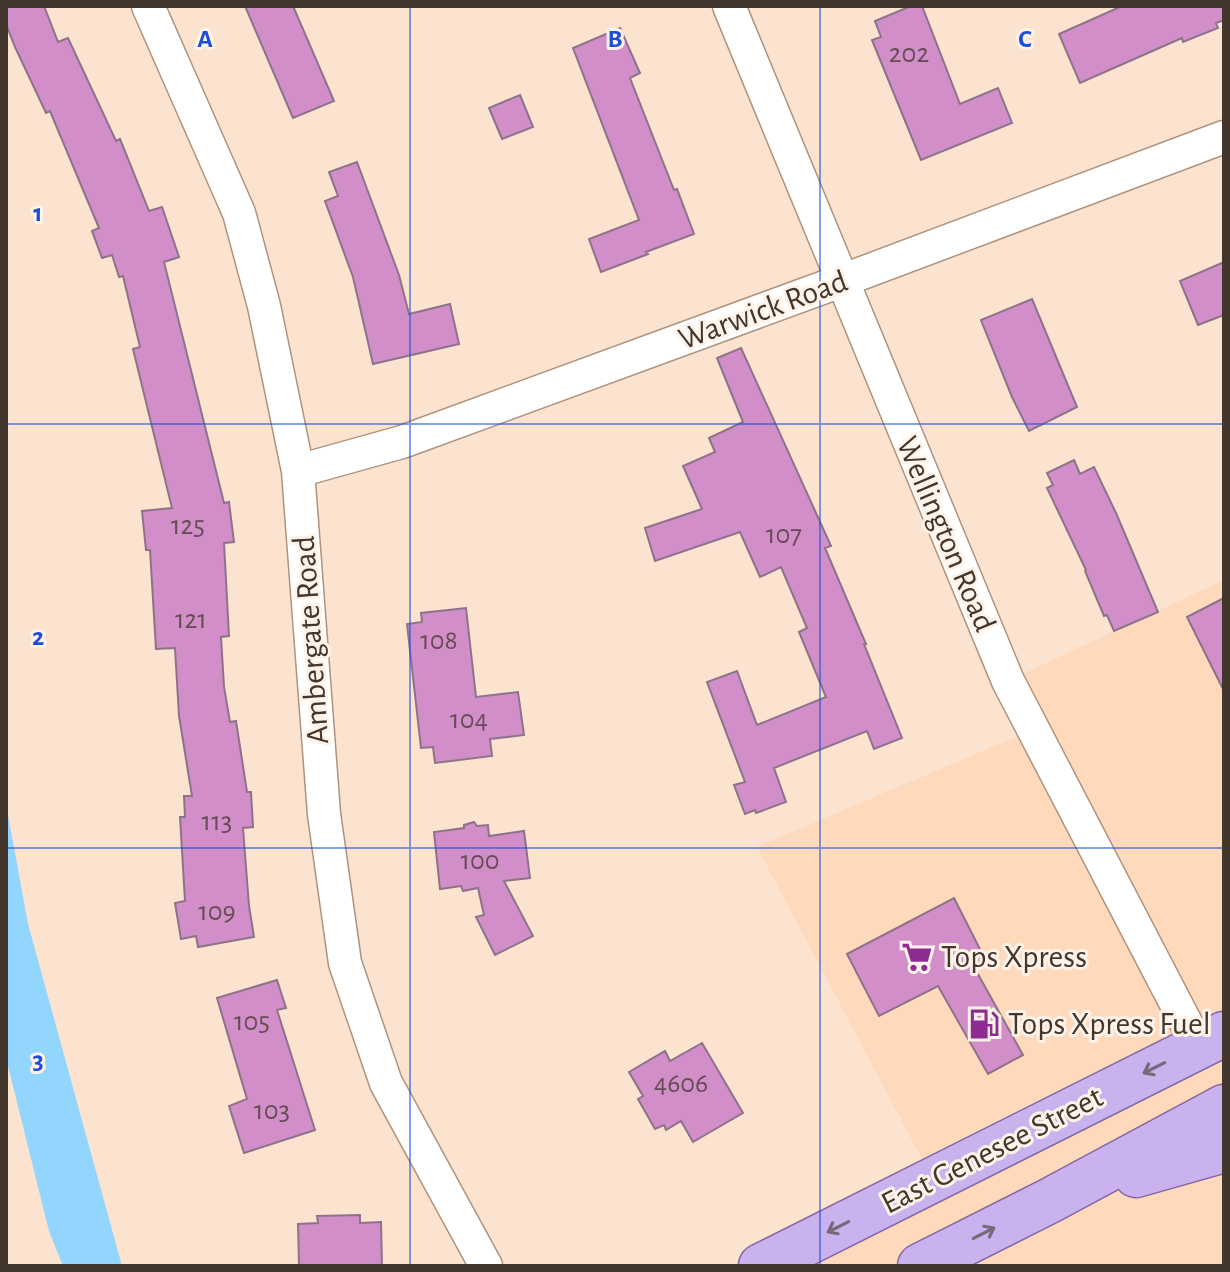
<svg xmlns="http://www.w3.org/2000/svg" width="1230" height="1272" font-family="'Alegreya Sans',sans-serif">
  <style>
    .built { fill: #fed9bc }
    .water { fill: #92d5fd }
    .building { fill: #d18ec8; stroke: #8d7389; stroke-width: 2 }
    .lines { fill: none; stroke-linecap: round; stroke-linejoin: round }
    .street-casing { stroke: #af937d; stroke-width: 35 }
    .primary-casing { stroke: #8465a3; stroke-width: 47 }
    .street { stroke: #fff; stroke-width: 32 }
    .primary { stroke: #cab2ee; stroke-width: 44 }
    .oneway { stroke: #78687a }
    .grid { fill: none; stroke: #1d4ed8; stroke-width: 2; stroke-opacity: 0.55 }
    .labels { text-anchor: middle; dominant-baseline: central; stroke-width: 6; stroke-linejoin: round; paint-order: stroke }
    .number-label { font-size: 28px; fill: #664c54 }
    .street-label { font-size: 32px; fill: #42362d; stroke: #fff3e9 }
    .poi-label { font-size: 32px; fill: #42362d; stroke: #fff3e9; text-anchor: start }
    .grid-label { font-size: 26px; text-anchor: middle; font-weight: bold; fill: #1d4ed8; stroke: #fff3e9; stroke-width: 6; stroke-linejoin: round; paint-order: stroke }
  </style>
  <rect width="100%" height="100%" fill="#fbe3d0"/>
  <!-- built -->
  <path class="built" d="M1224,580V1266H761L933,1180L757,847L1032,730L1008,681Z"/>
  <!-- water -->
  <path class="water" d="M6,804L28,924L122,1266H63L49,1231L6,1058Z"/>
  <!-- building -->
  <path class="building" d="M6,6H44L58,42L68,38L116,141L120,139L149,211L162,207L179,257L164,262L224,503L229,502L234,542L224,543L229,636L221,637L224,687L230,722L236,721L247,792H251L253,827L243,828L249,906L254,937L198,947L196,936L181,939L175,903L185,901L180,817H185L184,796H192L179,716L175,648L156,649L150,550H146L142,511L172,508L133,349L140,347L123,276L119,277L112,255L102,258L92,231L99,228L50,111L46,113L15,47L6,24Z
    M245,6H293L334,101L293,118Z
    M911,6H922L960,104L998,88L1012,123L921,160L872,40L881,37L875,21Z
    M1122,6H1224V20L1216,23L1218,28L1183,42L1182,38L1080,83L1059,34Z
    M620,28L640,73L630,78L674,190L677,189L694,234L646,252L648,254L601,272L589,239L639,220L573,48Z
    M520,95L533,127L502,139L489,108Z
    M357,162L399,275L409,314L450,304L459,344L373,364L353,277L325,201L338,196L329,172Z
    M1224,262V315L1198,325L1180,281Z
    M1032,299L1077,407L1029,431L1012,397L981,320Z
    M741,348L831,546L825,548L866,644H864L902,738L874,749L867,731L774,768L786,802L756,813L755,810L745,814L734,785L745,782L707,682L737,671L757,725L826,697L799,632L807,628L781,567L760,577L740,532L655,561L645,528L702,509L683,466L715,452L709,438L743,422L717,358Z
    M1074,460L1080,474L1094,467L1116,513L1158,612L1114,631L1107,615L1104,616L1085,571L1086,570L1047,488L1053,485L1047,473Z
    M1224,598V691L1187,617Z
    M466,608L476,697L518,692L524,735L490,739L492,756L435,763L433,747L421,748L407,624L422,622L421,613Z
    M474,822L477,826L488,825L489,836L524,831L530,878L504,881L533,936L495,955L476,917L484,915L478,888L463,891L461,886L440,889L434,832L464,828V825Z
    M954,898L986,961L974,967L1023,1055L988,1074L938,986L879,1016L847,954Z
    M277,980L286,1008L277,1010L315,1130L244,1153L229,1106L247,1099L217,998Z
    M702,1043L743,1113L693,1142L681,1121L666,1130L664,1125L655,1129L638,1099L643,1096L629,1072L665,1051L670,1061Z
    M360,1215V1223L381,1222L382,1266H299L298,1224L318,1223L317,1216Z"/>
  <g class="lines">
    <!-- street casing -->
    <g class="street-casing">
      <path id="street" d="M148,6L239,213L264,306L298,471L324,814L345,963L386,1083L486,1266
        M729,6L1008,681L1198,1046
        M298,471L402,442L841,281L1224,137"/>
    </g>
    <!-- primary casing -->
    <g class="primary-casing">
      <path id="primary" d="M1136,1175L1224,1150
        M761,1266L1224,1034
        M920,1266L1049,1201L1224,1107"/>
    </g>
    <!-- street -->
    <use href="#street" class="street"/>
    <!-- primary -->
    <use href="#primary" class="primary"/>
  </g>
  <!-- one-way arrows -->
  <defs><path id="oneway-shaft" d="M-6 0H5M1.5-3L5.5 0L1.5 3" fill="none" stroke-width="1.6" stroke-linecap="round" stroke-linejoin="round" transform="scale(2)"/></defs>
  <g class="oneway">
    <use href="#oneway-shaft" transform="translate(1154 1068) rotate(153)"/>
    <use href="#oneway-shaft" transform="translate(838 1227) rotate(153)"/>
    <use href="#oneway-shaft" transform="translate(984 1233) rotate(-27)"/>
  </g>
  <!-- grid -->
  <path class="grid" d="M410,6V1266M820,6V1266M6,424H1224M6,848H1224"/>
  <!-- icons -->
  <defs>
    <g id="supermarket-bare" transform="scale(2.4)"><path d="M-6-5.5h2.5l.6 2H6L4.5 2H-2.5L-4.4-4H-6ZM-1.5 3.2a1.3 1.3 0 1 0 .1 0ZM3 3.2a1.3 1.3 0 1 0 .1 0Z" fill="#8f2c94" stroke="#fff3e9" stroke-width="2.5" paint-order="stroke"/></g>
    <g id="fuel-bare" transform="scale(2.4)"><path d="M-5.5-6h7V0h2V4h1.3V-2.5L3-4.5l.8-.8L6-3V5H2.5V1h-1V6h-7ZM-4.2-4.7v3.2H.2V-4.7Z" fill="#8f2c94" stroke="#fff3e9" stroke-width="2.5" paint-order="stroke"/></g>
  </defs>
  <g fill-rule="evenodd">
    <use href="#supermarket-bare" x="917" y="957"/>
    <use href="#fuel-bare" x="984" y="1024"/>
  </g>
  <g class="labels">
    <!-- number labels -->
    <g class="number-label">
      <text x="909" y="54">202</text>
      <text x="188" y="526">125</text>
      <text x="784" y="535">107</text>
      <text x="191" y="620">121</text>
      <text x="439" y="641">108</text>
      <text x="469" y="720">104</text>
      <text x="217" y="822">113</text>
      <text x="480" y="861">100</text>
      <text x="217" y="912">109</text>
      <text x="252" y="1022">105</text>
      <text x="681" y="1084">4606</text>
      <text x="272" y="1111">103</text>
    </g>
    <!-- street labels -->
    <g class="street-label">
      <text transform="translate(763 310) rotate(-20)">Warwick Road</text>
      <text transform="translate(946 534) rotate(67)">Wellington Road</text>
      <text transform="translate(311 640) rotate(-94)">Ambergate Road</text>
      <text transform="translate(992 1150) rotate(-27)">East Genesee Street</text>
    </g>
    <!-- poi labels -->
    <g class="poi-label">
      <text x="941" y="957">Tops Xpress</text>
      <text x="1008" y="1024">Tops Xpress Fuel</text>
    </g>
  </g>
  <g class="grid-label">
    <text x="205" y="47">A</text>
    <text x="615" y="47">B</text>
    <text x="1025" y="47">C</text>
    <text x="38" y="221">1</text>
    <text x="38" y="645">2</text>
    <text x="38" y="1069">3</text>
  </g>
  <!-- border -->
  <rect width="1230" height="1272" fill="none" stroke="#42362d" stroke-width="16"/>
</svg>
